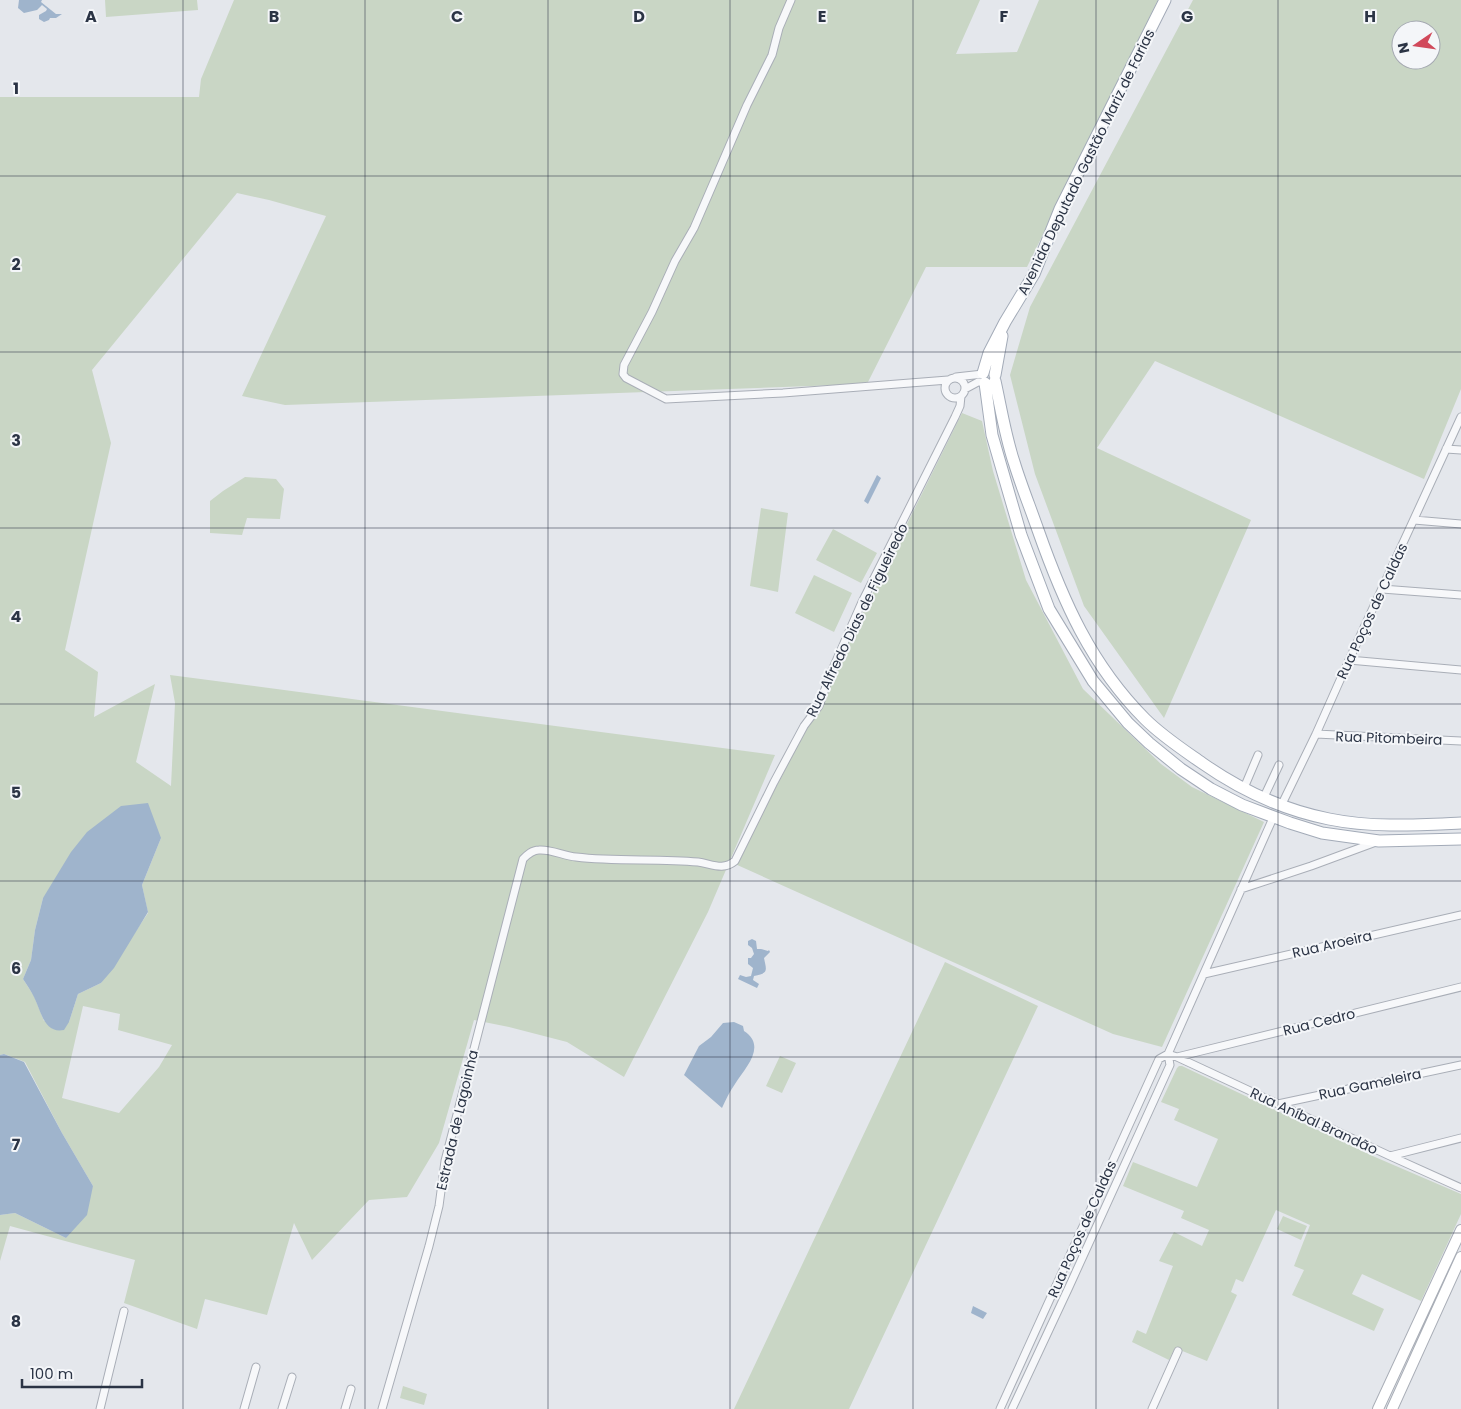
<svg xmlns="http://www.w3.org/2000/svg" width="1461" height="1409" font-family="Poppins,sans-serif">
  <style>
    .green { fill: #c9d6c5; fill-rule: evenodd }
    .water { fill: #9fb4cc }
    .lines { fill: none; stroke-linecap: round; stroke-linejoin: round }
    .street-casing { stroke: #a9aeb7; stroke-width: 9 }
    .secondary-casing { stroke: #a9aeb7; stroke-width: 12 }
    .primary-casing { stroke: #a3abb8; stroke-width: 13 }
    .street { stroke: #f7f8fa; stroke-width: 7 }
    .secondary { stroke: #fff; stroke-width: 10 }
    .primary { stroke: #fff; stroke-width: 11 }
    .grid { fill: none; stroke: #2b3445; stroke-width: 1; stroke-opacity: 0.55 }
    .labels { text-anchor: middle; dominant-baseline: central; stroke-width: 4; stroke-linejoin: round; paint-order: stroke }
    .street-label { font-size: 14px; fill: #2b3445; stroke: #f4f6f9 }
    .grid-label { font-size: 16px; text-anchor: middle; font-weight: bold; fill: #2b3445; stroke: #f4f6f9; stroke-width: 4; stroke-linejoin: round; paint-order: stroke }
  </style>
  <rect width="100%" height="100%" fill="#e4e7ec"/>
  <!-- green -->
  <path class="green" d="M105,0H197L198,10L106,17Z
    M234,0H980L956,54L1017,52L1039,0H1158L1027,267H926L867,384L285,405L242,396L326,216L269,200L237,193L92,370L111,443L65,650L98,672L94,717L155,684L136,762L171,786L175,703L170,675L775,755L708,912L624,1077L567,1042L509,1027L474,1020L439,1143L407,1197L369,1200L312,1260L294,1223L267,1315L205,1299L197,1329L124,1303L135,1260L10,1226L0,1261V1215L15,1213L66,1238L93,1186L62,1133L25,1062L4,1054L0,1055V97H199L201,79ZM161,838L142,885L148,913L101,983L78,994L69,1022L44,1021L34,996L23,979L31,960L35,930L43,898ZM83,1006L120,1014L118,1030L172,1045L159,1067L119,1113L62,1098Z
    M1193,0H1461V389L1424,479L1155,361L1097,448L1251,520L1164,718L1084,606L1035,474L1010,375L1030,307ZM1401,30H1431V60H1401Z
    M962,413L982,421L993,471L1026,580L1083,689L1161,764L1192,787L1264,822L1162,1047L1113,1034L735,864L782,776Z
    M245,477L276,479L284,489L280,519L247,518L242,535L210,533V501L223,491Z
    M761,508L788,513L778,592L750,586Z
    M833,529L877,553L861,583L816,560Z
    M814,575L852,593L834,632L795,613Z
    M945,962L1038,1006L849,1409H734Z
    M780,1056L796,1063L782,1093L766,1086Z
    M1179,1066H1182L1375,1157L1461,1194V1214L1421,1301L1362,1274L1352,1294L1384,1309L1374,1331L1292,1295L1304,1270L1294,1266L1310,1225L1276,1210L1243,1282L1236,1279L1231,1292L1237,1295L1207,1361L1175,1348L1169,1360L1132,1342L1137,1330L1146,1334L1173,1266L1159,1261L1174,1232L1202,1246L1209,1230L1181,1218L1184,1211L1123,1186L1133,1162L1197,1187L1218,1139L1174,1120L1179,1109L1161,1102L1177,1068Z
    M1283,1216L1307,1226L1301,1240L1277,1229Z
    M403,1386L427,1394L424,1405L400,1398Z"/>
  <!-- water -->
  <path class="water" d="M19,0H42L41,2L56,14H62L56,18H50L49,20L44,22L39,19V15L46,11L47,9L42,5L37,10L24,13L18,8Z
    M877,475L881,478L868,504L864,501Z
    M148,803L161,838L142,885L148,912L114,968L101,983L78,994L69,1022L64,1030C44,1034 41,1011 34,997C31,991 27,985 23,979L31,960L35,930L43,898L71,852L87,832L121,806Z
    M752,939L756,941L757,949H761L768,951L769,950L770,952L764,958C767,972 768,973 754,976L753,980L759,984L757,988L738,979L740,975L746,977L751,976L753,968L748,964V958H751L754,954L752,948L748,945V941Z
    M734,1022L743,1026L744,1031C767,1046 746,1067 735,1084C730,1091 726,1099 722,1108L684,1075L699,1046L711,1037L723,1023Z
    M4,1054L24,1062L62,1133L93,1186L87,1215L66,1238L15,1213L0,1215V1055Z
    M973,1306L987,1313L983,1319L971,1313Z"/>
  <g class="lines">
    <!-- street casing -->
    <g class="street-casing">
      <path id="street" d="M791,0L779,28L772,55L747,105L694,228L675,261L652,312L624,365L623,374L626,378L666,399L783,393L948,380
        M956,377L983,374
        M945 388a10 10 0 1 1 20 0a10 10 0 1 1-20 0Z
        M965,389L978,382H984
        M1446,449L1461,450
        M1414,520L1461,524
        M1382,589L1461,595
        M1349,660L1461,670
        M1316,734L1461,741
        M1244,788L1258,755
        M1264,797L1279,765
        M1282,804L1316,734L1349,660L1461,417
        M1241,889L1311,866L1376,842
        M1204,974L1461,915
        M1168,1054L1177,1057L1390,1156L1461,1188
        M1177,1057L1461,987
        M1278,1104L1461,1065
        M1390,1156L1461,1138
        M100,1409L124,1311
        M244,1409L256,1367
        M282,1409L292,1377
        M345,1409L351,1389
        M382,1409L429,1246L439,1206L445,1161L523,859C527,855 532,850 539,850C551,849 564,856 576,857C617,862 658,858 698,862C712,864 723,871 735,861L774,782L804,726L819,706L830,675L862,602L955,417L960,406L961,396
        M1000,1409L1159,1059L1168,1054L1273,818
        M1012,1409L1069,1287L1170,1065L1168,1054
        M1152,1409L1178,1351"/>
    </g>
    <!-- secondary casing -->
    <g class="secondary-casing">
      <path id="secondary" d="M1378,1409L1461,1230
        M1392,1409L1461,1257"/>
    </g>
    <!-- primary casing -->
    <g class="primary-casing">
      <path id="primary" d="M983,373L989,353L1005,322L1034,274L1060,209L1165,0
        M995,375L1002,336
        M995,381C1001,408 1005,435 1014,462C1021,485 1030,507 1038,530C1063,601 1091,665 1145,719C1162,736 1182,749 1202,763C1239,789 1284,810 1329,819C1373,828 1417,825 1461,823
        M985,383L992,435L1021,535L1049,609L1093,681L1128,723L1149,743L1181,769L1211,789L1242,805L1290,823L1322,833L1379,841L1461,839"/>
    </g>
    <!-- street -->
    <use href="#street" class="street"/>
    <!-- secondary -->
    <use href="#secondary" class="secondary"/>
    <!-- primary -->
    <use href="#primary" class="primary"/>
  </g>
  <!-- grid -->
  <path class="grid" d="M183,0V1409M365,0V1409M548,0V1409M730,0V1409M913,0V1409M1096,0V1409M1278,0V1409M0,176H1461M0,352H1461M0,528H1461M0,704H1461M0,881H1461M0,1057H1461M0,1233H1461"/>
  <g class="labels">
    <!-- street labels -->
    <g class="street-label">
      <text transform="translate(1086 162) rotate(-64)">Avenida Deputado Gastão Mariz de Farias</text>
      <text transform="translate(1372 611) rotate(-65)">Rua Poços de Caldas</text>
      <text transform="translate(857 620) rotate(-64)">Rua Alfredo Dias de Figueiredo</text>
      <text transform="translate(1389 738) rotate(2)">Rua Pitombeira</text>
      <text transform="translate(1332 944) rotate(-13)">Rua Aroeira</text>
      <text transform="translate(1319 1022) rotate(-14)">Rua Cedro</text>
      <text transform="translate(1370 1084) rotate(-12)">Rua Gameleira</text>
      <text transform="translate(457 1120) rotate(-77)">Estrada de Lagoinha</text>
      <text transform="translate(1314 1121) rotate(25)">Rua Aníbal Brandão</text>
      <text transform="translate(1082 1229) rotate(-66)">Rua Poços de Caldas</text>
    </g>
  </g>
  <g class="grid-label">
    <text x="91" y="22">A</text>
    <text x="274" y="22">B</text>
    <text x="457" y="22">C</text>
    <text x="639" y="22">D</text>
    <text x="822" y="22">E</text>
    <text x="1004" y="22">F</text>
    <text x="1187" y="22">G</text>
    <text x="1370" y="22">H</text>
    <text x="16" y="94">1</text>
    <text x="16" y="270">2</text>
    <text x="16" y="446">3</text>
    <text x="16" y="622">4</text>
    <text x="16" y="798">5</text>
    <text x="16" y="974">6</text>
    <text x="16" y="1150">7</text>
    <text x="16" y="1327">8</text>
  </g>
  <!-- north arrow -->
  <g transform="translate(1416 45) rotate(257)"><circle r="24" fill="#f4f6f9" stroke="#a4a8b1"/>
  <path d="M0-4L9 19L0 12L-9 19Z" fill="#d1495b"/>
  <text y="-8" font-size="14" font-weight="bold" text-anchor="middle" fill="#2b3445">N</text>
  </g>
  <!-- scale -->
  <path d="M22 1379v8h120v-8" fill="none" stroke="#2b3445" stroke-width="2.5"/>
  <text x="30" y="1379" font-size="15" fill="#2b3445" stroke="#f4f6f9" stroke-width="4" paint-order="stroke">100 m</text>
</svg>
